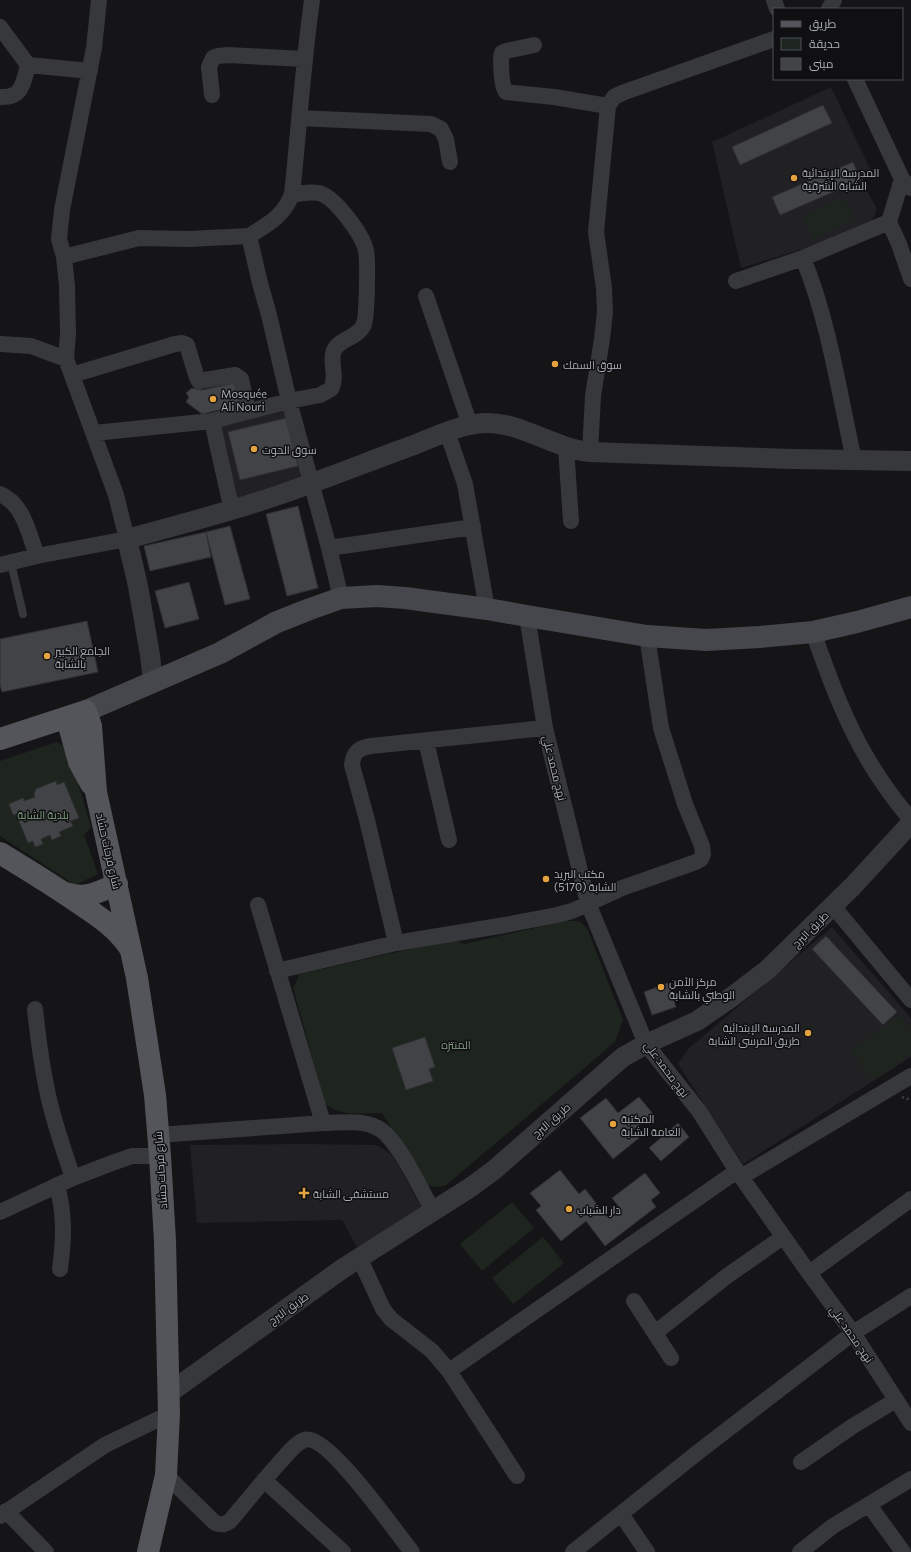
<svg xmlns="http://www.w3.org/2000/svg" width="911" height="1552" font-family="Commissioner,Cairo,sans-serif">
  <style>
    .built { fill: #212124 }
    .green { fill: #1e251e }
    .building { fill: #424347; stroke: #2f3033 }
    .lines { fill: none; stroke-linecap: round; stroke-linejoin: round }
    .path { stroke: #3d3f43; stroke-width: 2.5; stroke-dasharray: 2 3; stroke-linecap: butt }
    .service { stroke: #37383c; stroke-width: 8 }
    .minor { stroke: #37383c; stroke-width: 16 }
    .tertiary { stroke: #37383c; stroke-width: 20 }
    .secondary { stroke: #45474c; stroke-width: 22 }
    .primary { stroke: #53555a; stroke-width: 22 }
    .poi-dot { fill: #e5a33f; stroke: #101012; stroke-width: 1.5 }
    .labels { text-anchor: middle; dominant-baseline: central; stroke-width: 3; stroke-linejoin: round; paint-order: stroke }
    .poi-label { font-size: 11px; fill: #a8adb6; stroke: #101012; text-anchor: start }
    .street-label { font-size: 11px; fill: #a8adb6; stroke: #101012 }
    .park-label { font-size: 11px; fill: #80a080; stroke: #101012 }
  </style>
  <rect width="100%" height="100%" fill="#151517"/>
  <!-- built -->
  <path class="built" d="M831,87L874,177L861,180L877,209L868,229L741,268L712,142Z
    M283,397L304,479L224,506L203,418Z
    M832,927L911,1018V1057L743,1164L678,1064L688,1049Z
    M303,1144L376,1145L390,1153L399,1166L428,1220L364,1260L342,1220L197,1223L190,1145Z"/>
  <!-- green -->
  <path class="green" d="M843,198L854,219L813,239L802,217Z
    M57,742L68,749L91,827L84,835L98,874L75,885L0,836V761Z
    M566,921H579L587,928L623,1020L615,1042L445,1186L433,1187L424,1183L382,1113C361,1113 343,1117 325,1104L293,988L300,974L454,939L464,944Z
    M900,1016L911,1030V1053L873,1080L852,1052Z
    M512,1202L534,1228L482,1271L460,1244Z
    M543,1237L564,1263L513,1304L492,1278Z"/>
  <!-- building -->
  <path class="building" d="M823,105L832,123L740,165L732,147Z
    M853,162L861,180L780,215L772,197Z
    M235,383L240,405L202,414L186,402L189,397L186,393L192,388L202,390Z
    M286,418L298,466L240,480L228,432Z
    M298,506L318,588L287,596L266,514Z
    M230,526L250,599L225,605L206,532Z
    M206,532L211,557L150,571L144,546Z
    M189,582L199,619L165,628L155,591Z
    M87,621L98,672L2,692L0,685V639Z
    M56,781L57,785L64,782L79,818L70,821L73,826L59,832L61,836L52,840L50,835L41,839L43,844L35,847L33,841L28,843L16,814L13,815L9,804L23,798L24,801L35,797L34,794L36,789Z
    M826,936L897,1012L883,1025L812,949Z
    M668,983L676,1007L652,1015L644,992Z
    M425,1037L435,1067L429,1069L433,1081L406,1090L392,1048Z
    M639,1097L653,1114L633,1130L639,1138L613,1159L580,1118L606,1098L618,1113Z
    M678,1123L689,1137L661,1161L649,1148Z
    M560,1170L579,1194L585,1189L607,1217L620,1208L612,1198L645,1173L660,1193L651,1200L656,1207L605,1246L586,1221L561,1241L536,1210L541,1206L530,1193Z"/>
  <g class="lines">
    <!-- path -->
    <path class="path" d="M902,1097L911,1100"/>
    <!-- service -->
    <path class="service" d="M11,563L23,614"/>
    <!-- minor -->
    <path class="minor" d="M312,0C303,64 299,129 292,194C284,216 268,224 249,236L260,283L269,315L289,401L329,548L341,598
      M774,0L777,9
      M829,9L834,0
      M0,27L28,65L90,71
      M534,45L506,51L502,53L501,57C501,65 501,86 506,92L554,97L608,106
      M855,79L902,179L911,188
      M212,95L209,67L213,58L218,56L228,55L304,59
      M0,97C23,98 23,83 28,65
      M300,118L431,124L441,129L446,139L450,162
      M902,179L889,222L899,244L911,279
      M64,257L139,238L188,239L249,236
      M803,258C829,322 839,392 854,460
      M736,281L803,258L889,222
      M426,296L470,425
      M0,344L31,346L66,359
      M72,375L175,344L182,343L187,345L197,378L199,381L235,375L241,379L248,411
      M212,421L232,511
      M447,432L465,484L487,609
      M94,433L212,421L289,401L320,395L331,389C338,376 329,362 334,350C340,338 359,338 364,324C367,316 368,260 366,251C363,235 335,197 319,193C310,191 300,194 292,194
      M566,447L571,521
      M590,452L593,396L602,339L605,312L604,288L596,232L608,106L614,97L622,93L774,39
      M0,494C24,504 29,535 37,556
      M329,548L473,527
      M0,565L37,556L127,539L116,495L66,359L68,334L67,286L64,257L59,239L62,210L94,48L99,0
      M527,616L545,728L588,903L646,1044L699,1111L737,1171L809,1273L853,1333L911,1423
      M813,632C829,677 845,722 870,763C882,783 896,802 911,820
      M426,741L449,840
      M258,905L323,1123
      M833,906L911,1000
      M396,943L367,820L352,765C353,752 359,748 371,746L545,728
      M277,971L396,943L505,925L557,915L572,911L622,888L696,862L701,859L703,854L702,846L685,804L661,728L647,636
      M35,1009C38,1038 42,1067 48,1095C54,1123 64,1151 73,1178
      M158,1135L323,1123C340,1123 362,1119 378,1128C398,1139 421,1190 433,1211
      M741,1177L911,1076
      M57,1185C65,1216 64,1238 60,1269
      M0,1212L73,1178L112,1163L132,1156H160
      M359,1257L383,1309L391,1319L432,1351L449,1371L517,1476
      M809,1273L911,1199
      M634,1301L671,1358
      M655,1333L727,1276L783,1237
      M449,1371L737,1171
      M801,1462L853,1426L896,1400
      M166,1475L213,1521C219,1526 224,1525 230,1521C247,1501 263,1481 280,1462C287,1455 294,1444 304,1440C327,1432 397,1534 412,1552
      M264,1480L343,1552
      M869,1505L903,1552
      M6,1511L46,1552
      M621,1514L647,1552
      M0,1516L105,1445L169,1414
      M573,1552L697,1453L853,1333L911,1296
      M800,1552L833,1526L911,1479"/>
    <!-- tertiary -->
    <path class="tertiary" d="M153,681L150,655L138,586L127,539C189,522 252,506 312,483C346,471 380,457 414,445C436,436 459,425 483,423C520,421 552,448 590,452L793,459L911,461
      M169,1393L342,1269L471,1187L494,1170L623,1057L646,1044L697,1021L729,999L767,970L853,886L911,823"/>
    <!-- secondary -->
    <path class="secondary" d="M86,711L220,653L277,622L310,609L341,598L377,596L405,598L487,609L527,616L647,636L706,640L760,637L813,632L857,622L911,607"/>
    <!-- primary -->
    <path class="primary" d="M67,718L79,762L91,784
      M0,739L86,711L91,726L96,792L137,978L155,1095L160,1156L165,1241L169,1414L166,1475L148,1552
      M0,853C28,870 56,887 83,906C101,918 117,929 129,947
      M66,893C85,900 99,892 117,884"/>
  </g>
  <!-- markers -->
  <g class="poi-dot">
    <circle cx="794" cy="178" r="4"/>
    <circle cx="555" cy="364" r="4"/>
    <circle cx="213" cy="399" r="4"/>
    <circle cx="254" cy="449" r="4"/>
    <circle cx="47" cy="656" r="4"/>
    <circle cx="546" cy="879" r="4"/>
    <circle cx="661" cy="987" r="4"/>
    <circle cx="808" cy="1033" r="4"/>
    <circle cx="613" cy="1124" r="4"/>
    <path d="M302 1187h4v4h4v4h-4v4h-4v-4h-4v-4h4z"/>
    <circle cx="569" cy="1209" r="4"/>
  </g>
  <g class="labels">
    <!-- poi labels -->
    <g class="poi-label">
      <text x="802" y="172">المدرسة الإبتدائية<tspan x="802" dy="13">الشابة الشرقية</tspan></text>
      <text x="563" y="364">سوق السمك</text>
      <text x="221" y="393">Mosquée<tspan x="221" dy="13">Ali Nouri</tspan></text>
      <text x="262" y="449">سوق الحوت</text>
      <text x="55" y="650">الجامع الكبير<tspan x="55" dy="13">بالشابة</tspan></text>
      <text x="554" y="873">مكتب البريد<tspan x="554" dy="13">الشابة (5170)</tspan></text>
      <text x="669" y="981">مركز الأمن<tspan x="669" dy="13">الوطني بالشابة</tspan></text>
      <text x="800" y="1027" text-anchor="end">المدرسة الإبتدائية<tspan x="800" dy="13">طريق المرسى الشابة</tspan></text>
      <text x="621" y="1118">المكتبة<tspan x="621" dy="13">العامة الشابة</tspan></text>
      <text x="313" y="1193">مستشفى الشابة</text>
      <text x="577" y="1209">دار الشباب</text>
    </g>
    <!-- street labels -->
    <g class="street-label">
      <text transform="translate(555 768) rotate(76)">نهج محمد علي</text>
      <text transform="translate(109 851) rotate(77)">شارع فرحات حشاد</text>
      <text transform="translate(810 929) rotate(-45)">طريق البرج</text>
      <text transform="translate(667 1069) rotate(53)">نهج محمد علي</text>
      <text transform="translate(551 1120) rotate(-41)">طريق البرج</text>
      <text transform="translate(160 1170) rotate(-94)">شارع فرحات حشاد</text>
      <text transform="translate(288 1308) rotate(-36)">طريق البرج</text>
      <text transform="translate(852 1334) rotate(55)">نهج محمد علي</text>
    </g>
    <!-- park labels -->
    <g class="park-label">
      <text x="43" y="814">بلدية الشابة</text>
      <text x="456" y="1044">المنتزه</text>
    </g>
  </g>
  <!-- legend -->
  <rect x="773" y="8" width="130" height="72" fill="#101012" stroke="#4d4f54"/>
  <rect x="781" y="21" width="20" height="6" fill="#53555a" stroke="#4d4f54"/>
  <text x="809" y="28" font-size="12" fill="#a8adb6">طريق</text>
  <rect x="781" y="38" width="20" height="12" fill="#1e251e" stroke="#4d4f54"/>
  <text x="809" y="48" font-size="12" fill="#a8adb6">حديقة</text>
  <rect x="781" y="58" width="20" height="12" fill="#424347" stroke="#4d4f54"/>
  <text x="809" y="68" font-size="12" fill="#a8adb6">مبنى</text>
</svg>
